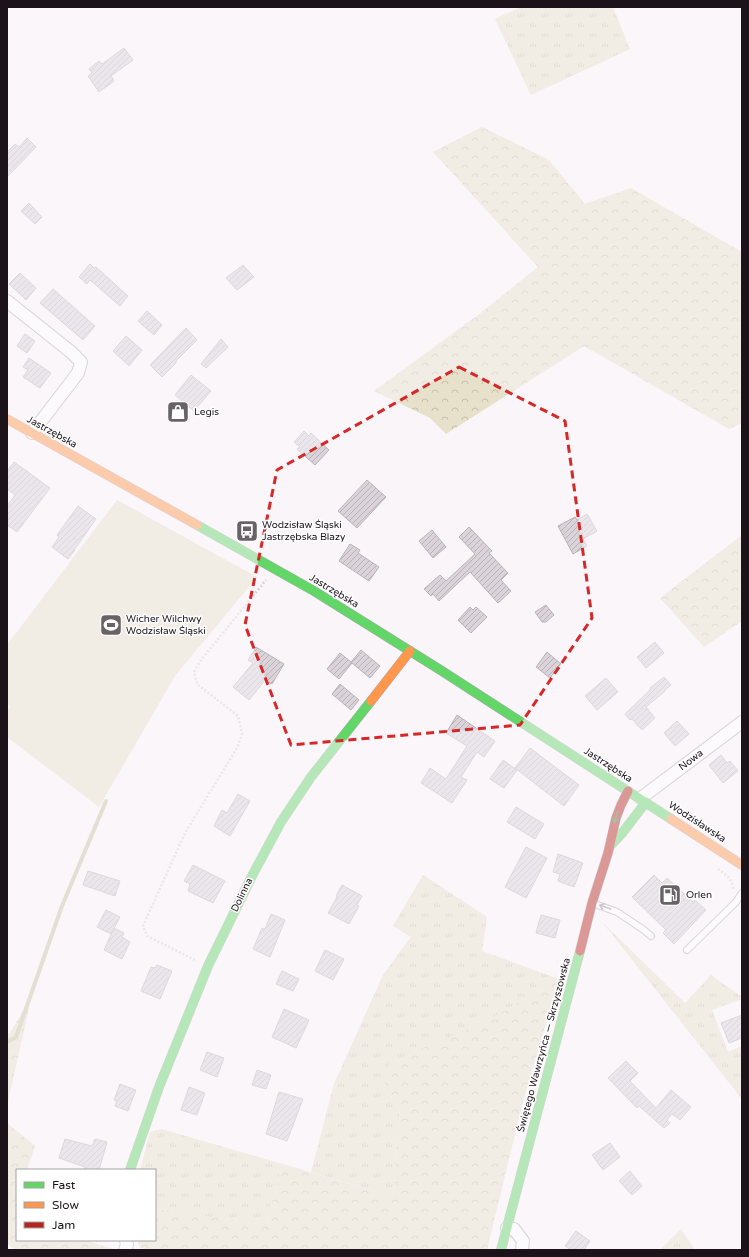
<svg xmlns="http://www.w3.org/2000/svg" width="749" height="1257" font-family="'Varela Round',sans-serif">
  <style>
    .grass { fill: url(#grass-tufts) }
    .forest { fill: url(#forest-crowns) }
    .pitch { fill: #e7e0cb }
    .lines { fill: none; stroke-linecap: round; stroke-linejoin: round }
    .stream { stroke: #cac3a5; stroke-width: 4 }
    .building { fill: url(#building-hatch); stroke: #bab4b9 }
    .lane-casing { stroke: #afa9ad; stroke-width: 8 }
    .street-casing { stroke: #afa9ad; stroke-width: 14 }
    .fast-casing { stroke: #afa9ad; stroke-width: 10 }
    .slow-casing { stroke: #afa9ad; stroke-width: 10 }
    .jam-casing { stroke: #afa9ad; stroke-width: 10 }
    .path { stroke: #d6d4d5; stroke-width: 2.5; stroke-dasharray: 2 2; stroke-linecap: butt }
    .lane { stroke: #fefefe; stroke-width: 6 }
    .street { stroke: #fefefe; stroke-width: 12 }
    .fast { stroke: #63d668; stroke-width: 9 }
    .slow { stroke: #ff974d; stroke-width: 9 }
    .jam { stroke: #b3261e; stroke-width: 9 }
    .oneway { stroke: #437e44 }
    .oneway2 { stroke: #989497 }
    .marked { fill: none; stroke: #d62828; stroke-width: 3; stroke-dasharray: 8 5; stroke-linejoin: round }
    .labels { text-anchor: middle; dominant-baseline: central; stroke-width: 3; stroke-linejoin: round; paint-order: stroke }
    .poi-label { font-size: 10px; fill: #1b1319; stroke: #fff; text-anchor: start }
    .street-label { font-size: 10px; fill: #1b1319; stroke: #fff }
  </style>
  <defs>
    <pattern id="grass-tufts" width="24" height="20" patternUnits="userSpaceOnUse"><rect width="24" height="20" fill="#e7e0cb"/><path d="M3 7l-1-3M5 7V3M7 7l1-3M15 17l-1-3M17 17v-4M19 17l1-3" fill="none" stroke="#c6bfae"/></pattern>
    <pattern id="forest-crowns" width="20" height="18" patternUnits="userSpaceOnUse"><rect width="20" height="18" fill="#e7e0cb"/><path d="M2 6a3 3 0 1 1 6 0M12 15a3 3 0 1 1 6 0" fill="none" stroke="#c6bfae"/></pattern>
    <pattern id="building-hatch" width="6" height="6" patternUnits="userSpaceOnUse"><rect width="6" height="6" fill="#dad3d9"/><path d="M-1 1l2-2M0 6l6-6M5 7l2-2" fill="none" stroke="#bab4ba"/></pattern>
  </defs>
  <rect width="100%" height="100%" fill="#faf5f9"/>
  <!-- grass -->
  <path class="grass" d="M521,7H613L630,49L531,95L495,19Z
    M423,875L487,917L482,951L559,979L487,1021L384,1088L400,1109L393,1197L311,1172L334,1084L383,975L411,937L393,926Z
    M603,923L685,1003L711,975L742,997V999L712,1010L728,1052L742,1046V1099Z
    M161,1129L283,1164L266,1225L155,1209V1170H140L150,1132Z
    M681,1229L695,1250H660Z"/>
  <!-- forest -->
  <path class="forest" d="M482,127L549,160L585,204L631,188L742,252V423L729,429L584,346L446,434L430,418L374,391L478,315L538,267L433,152Z
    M742,535V621L704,647L660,598Z
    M559,979L523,1101L487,1250H148L139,1247L138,1240H155V1209L266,1225L283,1164L393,1197L400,1109L384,1088L390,1062L487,1021Z
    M29,1008L7,1106V1035L10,1033L23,1011Z
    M7,1123L35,1146L27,1170H17V1240H85L116,1250H15L7,1243Z"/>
  <!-- pitch -->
  <path class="pitch" d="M117,500L257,577L175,676L99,807L7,737V712L10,706L7,704V645Z"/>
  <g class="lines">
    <!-- stream -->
    <path class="stream" d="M7,1042L16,1037L62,906L106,801"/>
  </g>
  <!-- building -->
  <path class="building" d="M124,48L133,60L111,76L114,81L99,92L88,76L92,73L89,69L99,61L102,64Z
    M27,138L36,147L7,177V152L15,144L19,147Z
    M29,203L42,217L35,224L21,211Z
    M90,264L94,268L96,267L128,296L120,306L90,280L87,284L79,277Z
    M243,265L254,277L237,290L226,278Z
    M20,273L36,288L26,300L9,284Z
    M53,289L95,326L83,340L40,303Z
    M147,311L162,325L154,335L138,321Z
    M186,328L197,340L176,361V363L162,377L150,365Z
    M25,334L35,341L27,353L17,346Z
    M126,336L142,350L129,366L113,351Z
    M221,339L228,347L206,368L201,364Z
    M29,358L51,373L40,388L23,377L28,370L23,367Z
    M191,375L211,391L194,411L175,395Z
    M304,431L309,436L311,433L329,450L315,465L297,449L300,447L294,442Z
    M14,462L50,488L17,532L7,525V506L15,495L7,489V471Z
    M367,480L386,497L357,528L338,511Z
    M78,506L96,519L74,550H75L68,559L52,547L59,537L57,535Z
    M587,514L597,531L583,539L587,546L573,554L558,526L575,517L577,520Z
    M469,527L492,551L489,553L508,573L501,580L511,591L498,603L470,572L439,601L433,594L431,596L424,589L440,575L446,581L475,554L459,537Z
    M432,530L446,547L433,558L419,541Z
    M350,544L360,550L358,553L379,567L369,581L339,561Z
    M546,605L554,615L546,622H542L535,612Z
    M470,607L473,610L476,607L487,617L471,633L458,620Z
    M655,642L664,653L646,668L637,657Z
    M256,647L284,664L272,684L265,680L249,700L233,687L253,663L248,660Z
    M361,650L380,666L370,678L352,663L339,679L327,669L340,653L351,662Z
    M547,652L561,664L550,678L536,667Z
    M664,677L671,685L665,690V691L646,707L655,718L642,730L632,719L630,720L625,714L651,689L650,688Z
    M606,678L618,692L597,710L585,696Z
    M340,684L359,700L351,710L332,694Z
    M457,715L495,741L484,757L477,752L461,777L467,780L452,803L421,783L430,768L446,779L467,746L446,733Z
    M677,721L689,734L675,746L664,733Z
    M530,748L579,785L564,806L515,768Z
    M721,755L727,763L730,761L738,771L723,783L709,765Z
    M503,760L517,770L504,788L490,779Z
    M238,794L250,801L230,836L214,826L222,810L227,813Z
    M516,807L544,824L535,839L507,822Z
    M526,847L547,858L526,898L505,887Z
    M558,854L583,863L574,887L558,881L560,874L553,872Z
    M193,865L225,881L213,903L188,891L190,884L184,881Z
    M88,871L120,881L115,896L83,885Z
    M654,875L662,883L667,878L693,902L695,900L706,910L674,944L663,933L666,930L632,897Z
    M342,885L362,896L357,905L359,906L349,924L328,913L337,897L336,896Z
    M106,910L120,917L111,934L97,927Z
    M271,914L285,920L270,957L253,949L262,928L265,929Z
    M541,915L560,920L555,938L536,933Z
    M114,928L124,933L122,937L130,942L122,959L104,950Z
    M325,950L344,959L333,980L315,971Z
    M157,965L172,971L160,999L141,991L151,967L155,968Z
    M282,971L299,979L293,991L276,984Z
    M284,1009L309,1020L296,1048L272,1037Z
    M742,1015V1038L729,1043L721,1023Z
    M207,1052L224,1058L217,1077L200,1070Z
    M626,1061L638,1073L630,1081L656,1108L671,1090L691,1107L680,1120L672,1114L667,1120L670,1123L664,1128L639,1106L637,1108L608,1078Z
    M257,1070L271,1075L266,1089L252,1085Z
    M120,1084L136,1090L128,1111L115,1106L117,1101L114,1100Z
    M189,1087L205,1093L197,1115L181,1110Z
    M279,1092L303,1099L287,1141L266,1134Z
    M65,1139L92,1146L95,1139L107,1142L99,1170H84L85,1167L59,1158Z
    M610,1143L620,1157L603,1170L592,1155Z
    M630,1171L642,1186L632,1195L619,1181Z
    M576,1231L590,1241L584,1250H571L565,1246Z"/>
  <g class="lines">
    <!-- lane casing -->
    <g class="lane-casing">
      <path id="lane" d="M592,903L617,912L644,930L651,936
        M687,950L736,902L742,893"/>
    </g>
    <!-- street casing -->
    <g class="street-casing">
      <path id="street" d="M7,301L71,352L81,362L78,373L32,433
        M641,798L742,722
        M507,1228L514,1229L523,1241L522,1250
        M125,1250L127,1245L126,1240"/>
    </g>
    <!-- fast casing -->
    <g class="fast-casing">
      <path id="fast" d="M197,525L314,591L442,671L671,819
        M611,845L623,832L646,802
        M130,1170L159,1087L208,966L252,876L281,822L311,777L371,701
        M501,1250L580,951"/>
    </g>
    <!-- slow casing -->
    <g class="slow-casing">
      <path id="slow" d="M7,419L197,525
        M371,701L410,651
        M671,819L742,865"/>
    </g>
    <!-- jam casing -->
    <g class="jam-casing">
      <path id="jam" d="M580,951L592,903L608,853L616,818L621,805L628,791"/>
    </g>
    <!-- path -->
    <path class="path" d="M718,869C726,875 733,879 733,889
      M195,960L147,936L143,926L185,833L237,748L242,734L238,716L197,684L194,672L201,660L266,580"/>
    <!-- lane -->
    <use href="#lane" class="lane"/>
    <!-- street -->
    <use href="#street" class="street"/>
    <!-- fast -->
    <use href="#fast" class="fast"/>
    <!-- slow -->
    <use href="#slow" class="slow"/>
    <!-- jam -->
    <use href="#jam" class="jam"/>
  </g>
  <!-- one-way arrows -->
  <defs><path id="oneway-shaft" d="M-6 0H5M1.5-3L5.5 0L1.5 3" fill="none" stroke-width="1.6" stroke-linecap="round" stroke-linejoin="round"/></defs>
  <use class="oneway" href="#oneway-shaft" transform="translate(616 817) rotate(107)"/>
  <use class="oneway2" href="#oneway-shaft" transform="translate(605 907) rotate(-160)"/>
  <!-- marked area -->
  <path d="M0 0H749V1257H0ZM459,367L565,421L592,618L520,725L291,745L245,625L277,470Z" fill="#faf5f9" fill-opacity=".55" fill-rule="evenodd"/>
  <path class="marked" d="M459,367L565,421L592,618L520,725L291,745L245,625L277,470Z"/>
  <!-- icons -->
  <defs>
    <g id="shop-square" transform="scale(1.15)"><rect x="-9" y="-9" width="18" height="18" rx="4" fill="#696267" stroke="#fff"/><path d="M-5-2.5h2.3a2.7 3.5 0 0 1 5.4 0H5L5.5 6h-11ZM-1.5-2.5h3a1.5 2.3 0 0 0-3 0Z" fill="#fff"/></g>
    <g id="bus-square" transform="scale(1.15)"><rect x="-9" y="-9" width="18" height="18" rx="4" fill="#696267" stroke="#fff"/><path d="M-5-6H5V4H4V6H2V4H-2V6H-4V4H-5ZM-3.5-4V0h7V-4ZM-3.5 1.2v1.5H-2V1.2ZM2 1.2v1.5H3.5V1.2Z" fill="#fff"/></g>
    <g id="stadium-square" transform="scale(1.15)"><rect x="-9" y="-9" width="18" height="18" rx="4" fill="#696267" stroke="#fff"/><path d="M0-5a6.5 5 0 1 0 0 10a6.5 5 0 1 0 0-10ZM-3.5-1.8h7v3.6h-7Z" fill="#fff"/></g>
    <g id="fuel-square" transform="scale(1.15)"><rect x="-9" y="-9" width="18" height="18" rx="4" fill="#696267" stroke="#fff"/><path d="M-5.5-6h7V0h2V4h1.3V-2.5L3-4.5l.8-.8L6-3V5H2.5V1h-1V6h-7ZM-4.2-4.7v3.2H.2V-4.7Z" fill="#fff"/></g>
  </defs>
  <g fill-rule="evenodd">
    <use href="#shop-square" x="178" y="412"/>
    <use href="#bus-square" x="247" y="531"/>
    <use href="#stadium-square" x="111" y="625"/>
    <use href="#fuel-square" x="670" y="895"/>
  </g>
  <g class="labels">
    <!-- poi labels -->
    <g class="poi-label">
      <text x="194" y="412">Legis</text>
      <text x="262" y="525">Wodzisław Śląski<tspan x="262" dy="12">Jastrzębska Blazy</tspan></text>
      <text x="126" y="619">Wicher Wilchwy<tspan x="126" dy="12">Wodzisław Śląski</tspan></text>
      <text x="686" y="895">Orlen</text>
    </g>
    <!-- street labels -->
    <g class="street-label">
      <text transform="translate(52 432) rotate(29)">Jastrzębska</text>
      <text transform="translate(334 591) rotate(31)">Jastrzębska</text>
      <text transform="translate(691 760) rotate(-37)">Nowa</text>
      <text transform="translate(608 765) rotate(33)">Jastrzębska</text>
      <text transform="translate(697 822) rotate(33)">Wodzisławska</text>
      <text transform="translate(242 895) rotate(-64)">Dolinna</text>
      <text transform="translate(544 1045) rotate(-75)">Świętego Wawrzyńca — Skrzyszowska</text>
    </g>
  </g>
  <!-- border -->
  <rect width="749" height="1257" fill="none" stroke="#1b1319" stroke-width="16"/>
  <!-- legend -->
  <rect x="16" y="1169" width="140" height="72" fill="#ffffff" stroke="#a4a1a3"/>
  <rect x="24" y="1182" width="20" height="6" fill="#63d668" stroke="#a4a1a3"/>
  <text x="52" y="1189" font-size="12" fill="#1b1319">Fast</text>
  <rect x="24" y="1202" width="20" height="6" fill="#ff974d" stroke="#a4a1a3"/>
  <text x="52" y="1209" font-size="12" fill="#1b1319">Slow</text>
  <rect x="24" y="1222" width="20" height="6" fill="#b3261e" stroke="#a4a1a3"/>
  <text x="52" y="1229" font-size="12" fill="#1b1319">Jam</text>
</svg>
